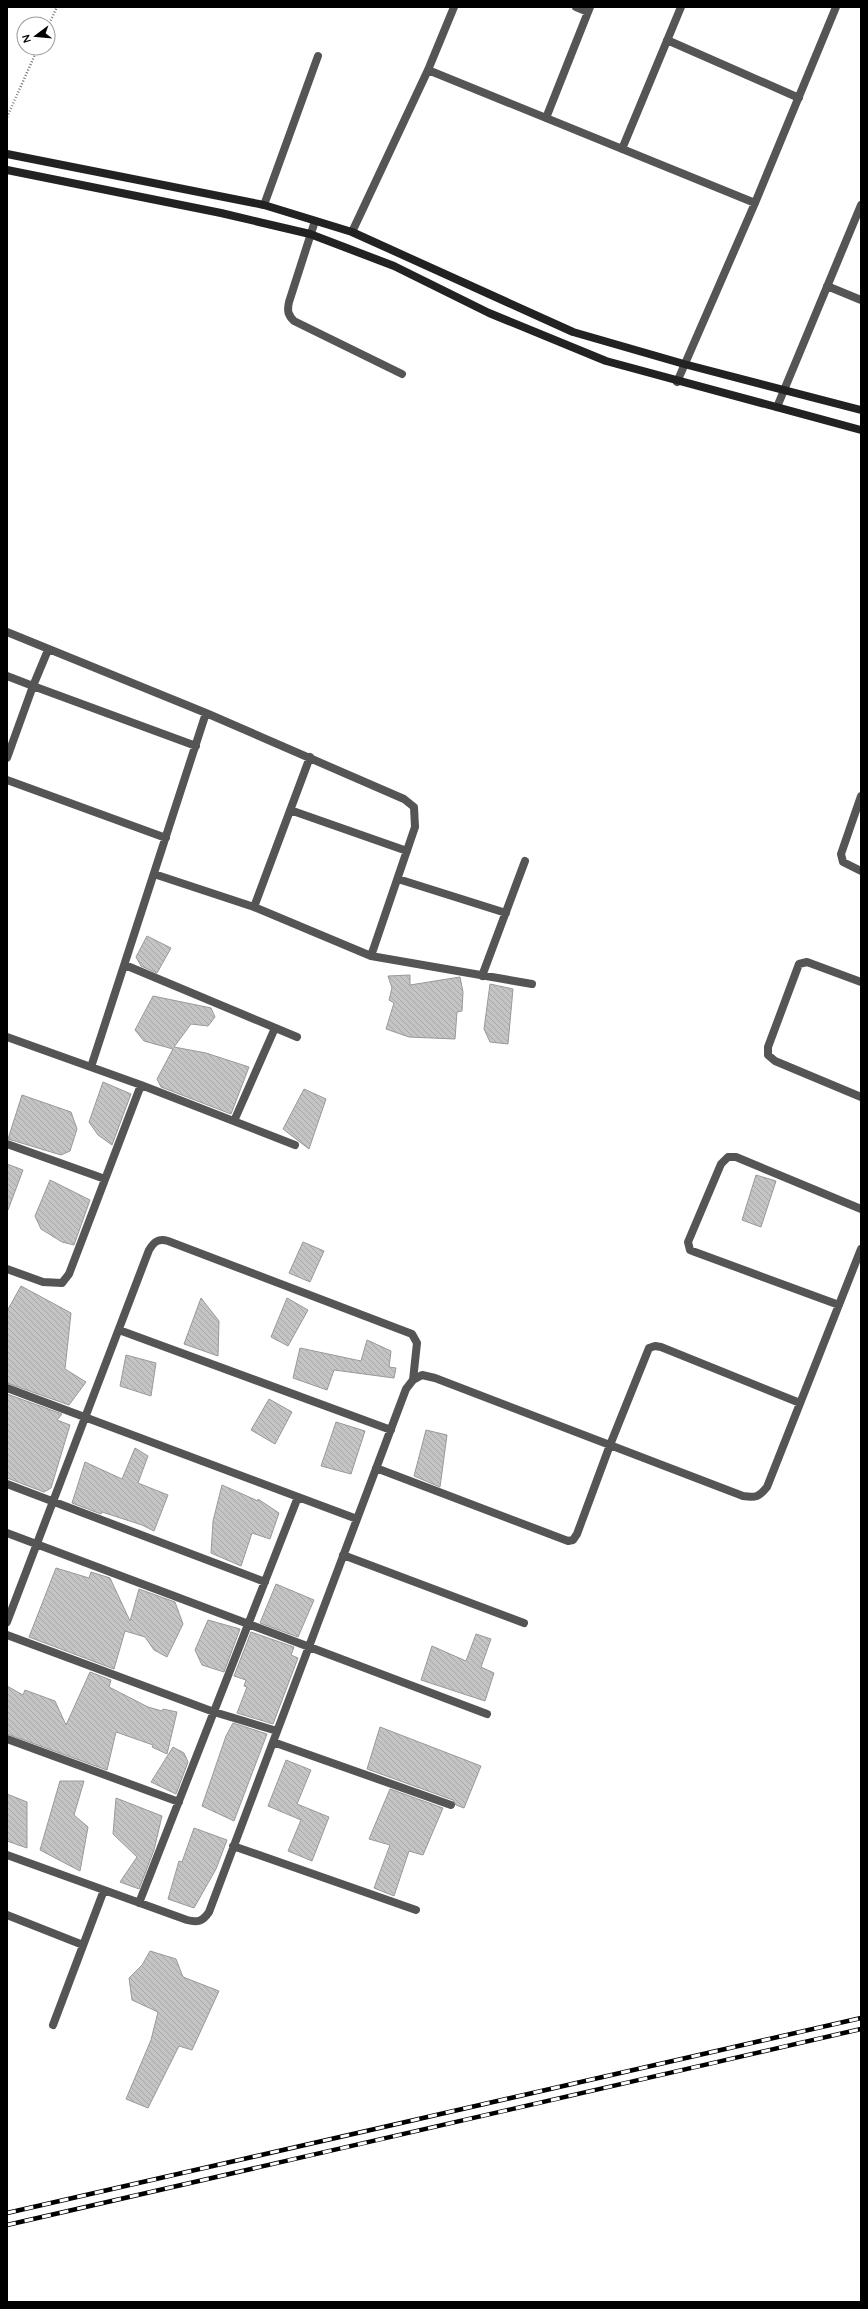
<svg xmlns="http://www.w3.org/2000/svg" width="868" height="2309" font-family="Quicksand,sans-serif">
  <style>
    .building { fill: url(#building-back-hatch); stroke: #999 }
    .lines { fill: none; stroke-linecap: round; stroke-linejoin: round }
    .path { stroke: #777; stroke-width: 2.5; stroke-dasharray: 1 2; stroke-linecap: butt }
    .lane { stroke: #555; stroke-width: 8 }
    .street { stroke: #555; stroke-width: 8 }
    .secondary { stroke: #222; stroke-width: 8 }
    .rail-casing { stroke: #000; stroke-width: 4.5 }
    .rail { stroke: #fff; stroke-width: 3; stroke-dasharray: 9; stroke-linecap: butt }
  </style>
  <defs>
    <pattern id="building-back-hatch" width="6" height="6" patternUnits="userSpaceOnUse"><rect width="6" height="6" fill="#c4c4c4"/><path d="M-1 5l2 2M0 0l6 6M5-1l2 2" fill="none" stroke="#a7a7a7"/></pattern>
  </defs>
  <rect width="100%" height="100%" fill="#fff"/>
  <!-- building -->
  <path class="building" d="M147,936L171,948L157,973L141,966L136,957Z
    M410,975V985L460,977L463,992L462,1011L457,1012L455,1039L409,1037L386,1029L394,1003L389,1000L392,988L388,976Z
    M490,984L513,989L508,1044L490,1042L484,1029Z
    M153,996L211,1008L215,1017L208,1026L191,1024L174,1047L206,1053L249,1067L231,1114L161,1087L157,1079L173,1049L144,1041L135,1030Z
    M103,1082L131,1094L112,1145L98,1135L89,1122Z
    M304,1089L326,1099L309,1149L283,1129Z
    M22,1095L71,1112L77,1129L70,1151L61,1155L8,1139Z
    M7,1164L23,1170L8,1210H7Z
    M756,1175L776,1181L761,1227L742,1220Z
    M50,1180L90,1200L74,1245L62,1242L41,1229L35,1216Z
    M303,1242L324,1251L310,1282L289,1273Z
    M21,1286L71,1313L65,1369L86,1382L69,1405L7,1383V1311Z
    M201,1298L219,1321L218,1356L184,1344Z
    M287,1298L308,1310L288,1346L271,1337Z
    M367,1340L391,1351L389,1367L396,1368L394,1378L334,1370L327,1390L293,1378L300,1348L361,1361Z
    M126,1355L156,1363L151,1396L120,1386Z
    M7,1394L62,1414L57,1420L70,1425L51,1488L44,1492L7,1478Z
    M269,1399L292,1412L275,1444L251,1430Z
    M336,1422L365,1431L351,1474L321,1466Z
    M426,1430L447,1435L440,1487L414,1476Z
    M135,1448L148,1456L138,1483L168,1495L154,1531L142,1525L102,1512L101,1514L72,1503L85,1462L122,1479Z
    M222,1485L258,1501V1499L279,1513L270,1539L252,1533L241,1566L211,1553L213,1521Z
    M56,1568L89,1578L91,1572L110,1578L130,1621L139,1589L175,1602L183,1624L167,1657L154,1650L145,1637L125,1631L114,1669L29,1637Z
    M276,1584L314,1600L298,1637L260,1623Z
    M208,1620L240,1629L224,1672L202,1665L195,1650Z
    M251,1632L294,1647L291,1655L298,1658L273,1724L237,1713L247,1687L244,1686L246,1680L234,1676Z
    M476,1634L491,1639L481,1667L494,1673L485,1701L421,1680L432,1646L466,1661Z
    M90,1672L111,1680L109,1687L148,1707L162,1711L163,1709L177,1712L167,1754L152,1747L153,1745L116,1732L107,1770L7,1734V1686L23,1695L25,1690L55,1701L66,1725Z
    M233,1723L267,1734L234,1821L202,1806L226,1736Z
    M380,1727L481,1766L464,1808L456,1805L453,1800L367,1769Z
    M173,1747L184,1753L188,1762L176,1794L151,1782Z
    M286,1760L311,1770L297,1804L329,1817L312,1861L288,1851L301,1820L268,1806Z
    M60,1781H84L74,1815L88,1827L80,1871L40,1850Z
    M390,1789L443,1808L423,1855L409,1851L394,1896L374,1888L390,1845L369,1839Z
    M7,1794L27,1802V1848L7,1841Z
    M116,1798L162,1816L154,1850L139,1889L120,1882L137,1857L113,1834Z
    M194,1828L227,1840L216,1869L194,1908L168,1899L179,1861L182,1862Z
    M150,1951L176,1959L183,1977L219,1991L192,2050L179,2046L148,2108L126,2099L151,2040L158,2012L132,2000L129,1978L142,1965Z"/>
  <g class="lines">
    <!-- path -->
    <path class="path" d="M48,26L57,7
      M7,117L38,48"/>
    <!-- lane -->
    <path class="lane" d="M315,221L289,302C287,311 288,315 294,321L402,374"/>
    <!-- street -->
    <path class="street" d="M576,7L588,12
      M667,40L799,98
      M428,70L755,203
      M546,118L590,7
      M622,149L681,7
      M264,205L318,56
      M352,232L428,70L454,7
      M827,286L861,300
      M677,382L755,203L836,7
      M777,407L861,205
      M7,632L206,713L404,799L414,807L415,827L371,956
      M48,650L33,686L196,746
      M7,676L33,686L7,758
      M7,780L166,838
      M861,796L841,854L843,862L861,871
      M290,810L407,851
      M154,874L254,907L371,956L532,984
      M398,879L506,913
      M254,907L310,757
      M125,965L297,1037
      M482,976L525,861
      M861,982L807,962L799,964L768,1047V1055L775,1061L861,1097
      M7,1037L141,1085L295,1145
      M91,1067L206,713
      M234,1121L275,1028
      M7,1144L105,1179
      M7,1269L43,1282L62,1283L69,1274L141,1085
      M839,1305L695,1252L690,1250L688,1242L721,1164L728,1157H736L861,1209
      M119,1330L391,1430
      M7,1388L357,1519
      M376,1468L568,1541L573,1540L577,1534L610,1445L649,1348L655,1346L661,1347L800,1403
      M7,1484L265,1582
      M7,1533L487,1714
      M343,1555L524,1623
      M7,1622L149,1250C154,1242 158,1238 168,1241L412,1334L417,1343L413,1380
      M7,1635L214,1712L277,1731
      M7,1739L179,1802
      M273,1742L451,1805
      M233,1846L416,1910
      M7,1855L187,1920C198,1923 203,1921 209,1912L406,1389L413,1380L422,1375L435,1378L743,1496C756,1498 759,1497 767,1487L861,1249
      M139,1903L298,1497
      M7,1915L83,1945
      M53,2025L104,1890"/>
    <!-- secondary -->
    <path class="secondary" d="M7,154L264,205L352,232L573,332L684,364L861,410
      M7,170L221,213L310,234L394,266L489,313L606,361L861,430"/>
    <!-- rail casing -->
    <g class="rail-casing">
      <path id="rail" d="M7,2213L861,2018
        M7,2225L861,2029"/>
    </g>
    <!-- rail -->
    <use href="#rail" class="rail"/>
  </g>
  <!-- border -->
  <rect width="868" height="2309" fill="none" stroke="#000000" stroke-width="16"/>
  <!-- north arrow -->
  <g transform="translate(36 36) rotate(254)"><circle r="19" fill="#ffffff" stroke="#999999"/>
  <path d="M0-3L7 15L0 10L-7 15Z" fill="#000000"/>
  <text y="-6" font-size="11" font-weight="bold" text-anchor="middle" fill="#000000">N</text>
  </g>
</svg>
